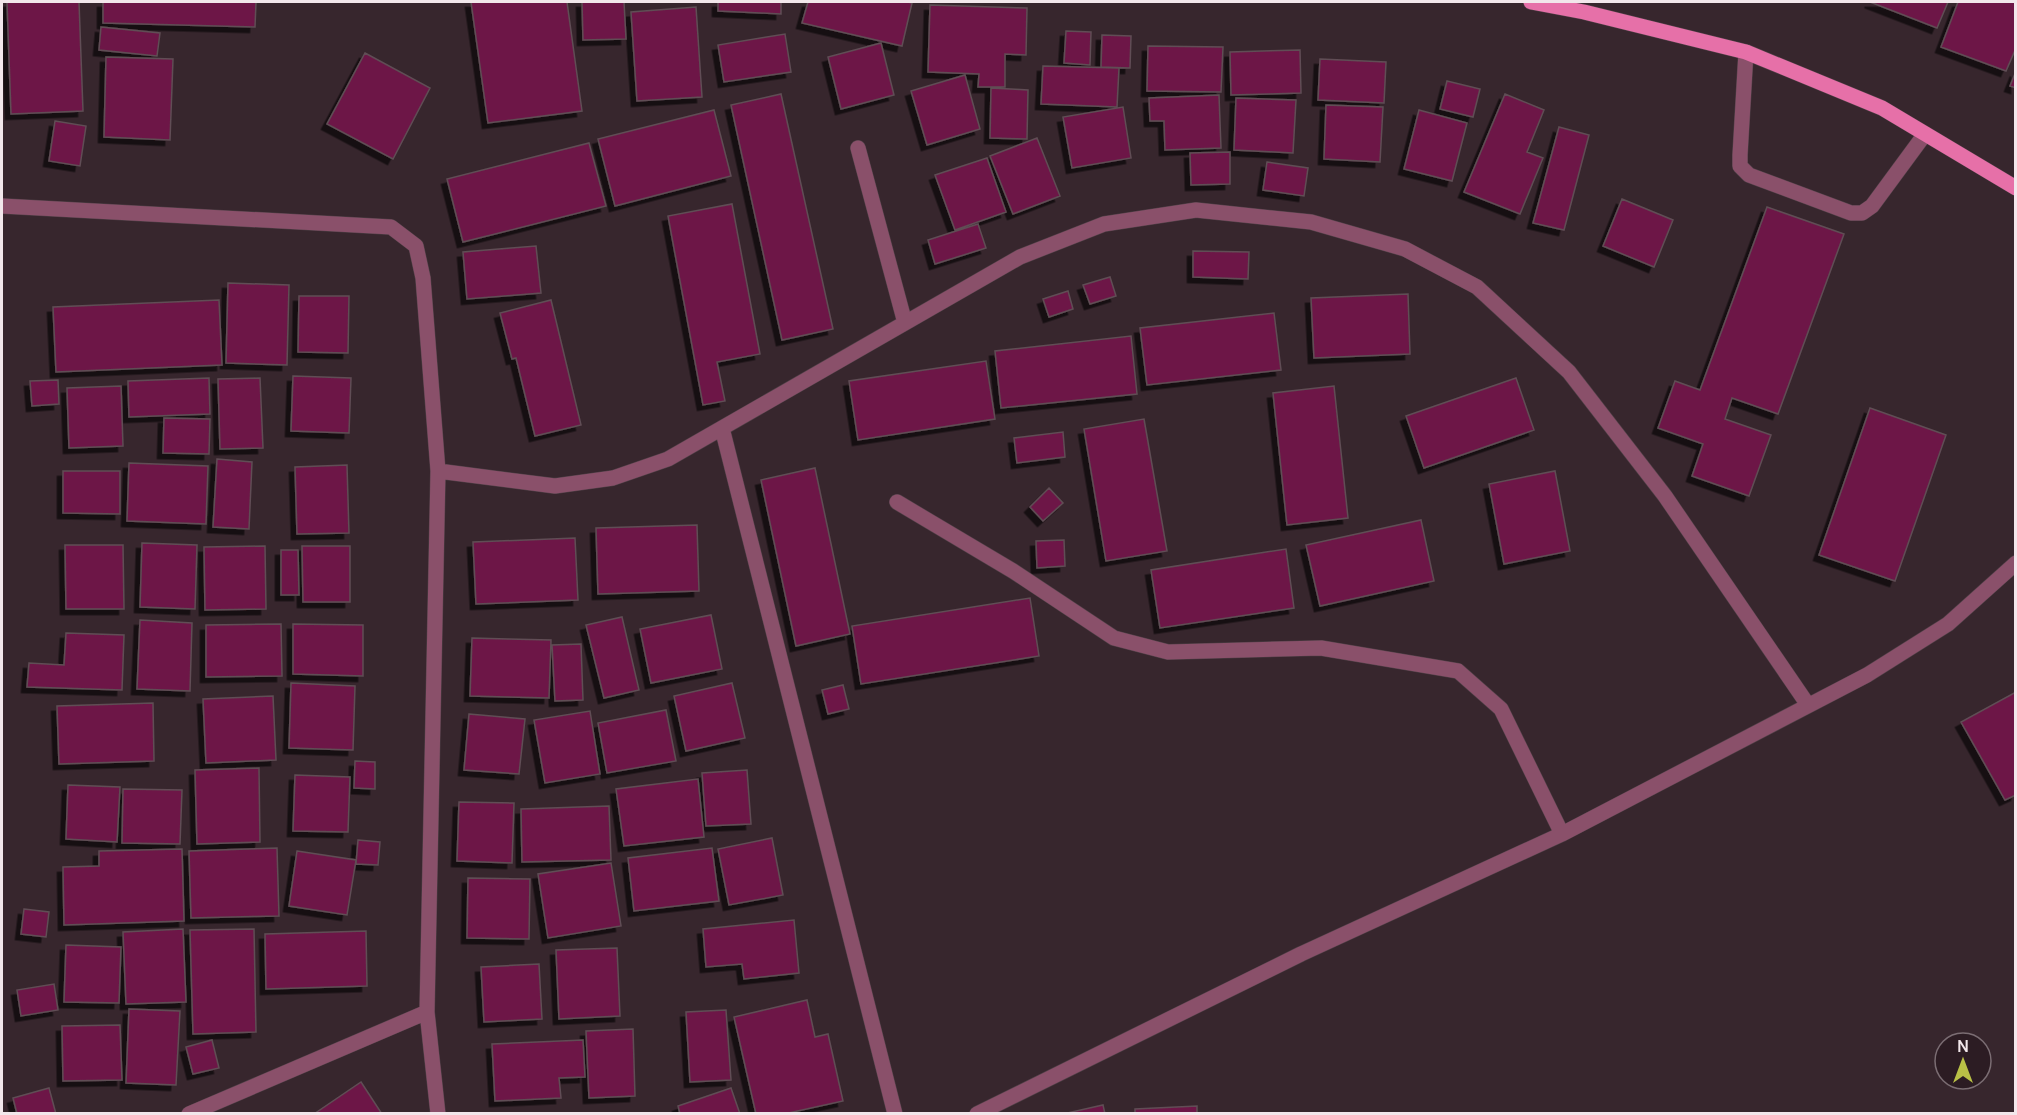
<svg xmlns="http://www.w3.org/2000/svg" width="2017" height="1115" font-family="Manrope,sans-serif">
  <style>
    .building { fill: #6d1847; stroke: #604d55; stroke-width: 1.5; filter: url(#shadow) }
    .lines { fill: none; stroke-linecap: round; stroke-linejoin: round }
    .minor-casing { stroke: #514148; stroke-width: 16 }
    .major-casing { stroke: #514148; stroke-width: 16 }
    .minor { stroke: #8a506a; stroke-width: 15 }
    .major { stroke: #e670a8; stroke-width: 15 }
  </style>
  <defs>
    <filter id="shadow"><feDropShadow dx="-5.5" dy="5.5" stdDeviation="0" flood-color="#0009"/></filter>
  </defs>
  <rect width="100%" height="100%" fill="#37262d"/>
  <!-- building -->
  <path class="building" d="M7,2H79L83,111L11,114Z
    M103,2H256L255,27L103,23Z
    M471,2H567L582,111L488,123Z
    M582,2H624L626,39L583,40Z
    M718,2H781V14L718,11Z
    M808,2H908L912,3L902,46L802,23Z
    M1870,2H1948L1937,28Z
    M1958,2H2016V48L2006,71L1941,47Z
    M930,5L1027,8L1026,55L1005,54V87H978L979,74L928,72Z
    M696,7L702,97L637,101L631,12Z
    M101,27L160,33L157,56L99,50Z
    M1066,31L1091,32L1090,65L1064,63Z
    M785,34L791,72L724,82L718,45Z
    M1102,35L1131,36L1130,68L1101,67Z
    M881,43L894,95L841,109L828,57Z
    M1148,46L1223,47L1221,92L1147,91Z
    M1300,50L1301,93L1231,95L1230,52Z
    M365,53L430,88L393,159L327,124Z
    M106,57L173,59L170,140L104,137Z
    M1320,59L1386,62L1384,103L1318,100Z
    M1043,66L1119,68L1117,107L1041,104Z
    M2016,71V88L2010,86Z
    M965,75L980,129L927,145L911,91Z
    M1447,81L1480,89L1473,117L1440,109Z
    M991,88L1028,90L1027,139L990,138Z
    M781,94L833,329L782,340L731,105Z
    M1505,94L1544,110L1527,152L1543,158L1520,214L1464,192Z
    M1219,95L1221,148L1165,150L1164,121H1150L1149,98Z
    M1236,98L1296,100L1293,153L1234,150Z
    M1326,105L1383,107L1380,162L1324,159Z
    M1123,107L1131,158L1072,168L1063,117Z
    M714,110L731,176L615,206L598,139Z
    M1419,110L1467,123L1452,181L1404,169Z
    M55,121L86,126L80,166L49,161Z
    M1559,127L1589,135L1564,230L1533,223Z
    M1037,138L1060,196L1013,214L990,156Z
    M589,143L606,206L463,242L447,179Z
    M1230,152V184L1191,185L1190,153Z
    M987,158L1006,212L955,230L935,175Z
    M1267,162L1308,168L1304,196L1263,190Z
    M1622,199L1673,220L1654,267L1603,246Z
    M732,204L760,354L717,362L725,401L703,405L668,216Z
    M1767,207L1844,234L1778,414L1732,398L1725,419L1771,435L1749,496L1692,476L1703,444L1658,428L1675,381L1700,390Z
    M978,224L986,248L935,264L928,240Z
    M536,246L541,293L467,299L463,252Z
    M1193,251L1249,252L1248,279L1193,277Z
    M1110,277L1116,296L1090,304L1083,285Z
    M228,283L289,285L287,365L226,363Z
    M1068,291L1073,309L1049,317L1043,299Z
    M1408,294L1410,354L1314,358L1311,298Z
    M299,296H349L348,353L298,352Z
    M219,300L222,365L56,372L53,307Z
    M551,300L581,425L535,436L516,358L512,359L500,313Z
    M1274,313L1281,370L1147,385L1140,328Z
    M1131,336L1137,394L1001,408L995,351Z
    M986,361L995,419L858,440L849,381Z
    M293,376L351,378L349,433L291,431Z
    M209,378L210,414L129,417L128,381Z
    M260,378L263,448L220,449L218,379Z
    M1516,378L1534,430L1424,468L1406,416Z
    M58,380L59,404L32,406L30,381Z
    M121,386L123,446L69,448L67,388Z
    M1334,386L1348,518L1287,525L1273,393Z
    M1870,408L1946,435L1895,581L1819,555Z
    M164,418L210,419L209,454L163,453Z
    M1144,419L1167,551L1106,561L1084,429Z
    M1063,432L1065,457L1017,463L1014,438Z
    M217,459L252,462L249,529L213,527Z
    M129,463L208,466L206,524L127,521Z
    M347,465L349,533L297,534L295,467Z
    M815,468L850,634L796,646L761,480Z
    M63,471H120V514L63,513Z
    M1555,471L1570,551L1504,564L1489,484Z
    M1049,488L1063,503L1043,521L1030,507Z
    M1421,520L1434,581L1320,606L1306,545Z
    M697,525L699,591L598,594L596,528Z
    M575,538L578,600L476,604L473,542Z
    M1064,540L1065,566L1037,568L1036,541Z
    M142,543L197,545L195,609L140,607Z
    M65,545H123L124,609H66Z
    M265,546L266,609L205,610L204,547Z
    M302,546H350V602H303Z
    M1286,549L1294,608L1160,628L1151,570Z
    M281,550H298L299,595H281Z
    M1030,598L1039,656L861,684L852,626Z
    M711,615L722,669L651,683L640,629Z
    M622,617L639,690L604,698L586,625Z
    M140,620L192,623L190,691L137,689Z
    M281,624L282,676L206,677V625Z
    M293,624L363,625V676L293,674Z
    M66,633L124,635L122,690L27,687L29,663L64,665Z
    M472,638L551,640L549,698L470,696Z
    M581,644L583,700L555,701L552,645Z
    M291,683L355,686L353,750L289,748Z
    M732,683L745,738L686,751L674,696Z
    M843,685L849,709L828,714L822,690Z
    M2016,692V795L2005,800L1961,722Z
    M273,696L276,760L206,763L203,699Z
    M153,703L154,761L59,764L57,706Z
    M666,710L676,761L607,773L598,723Z
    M590,711L600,774L545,783L534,720Z
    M469,714L525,719L519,774L464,770Z
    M355,761L375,762V789L354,788Z
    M259,768L260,842L197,844L195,770Z
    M747,770L751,824L706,826L702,773Z
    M295,775L350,777L348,832L293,831Z
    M698,779L704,837L624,846L616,789Z
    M68,785L120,787L117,842L66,839Z
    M123,789L182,790L180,844L122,843Z
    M459,802L514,803L512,863L457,861Z
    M609,806L611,860L522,862L521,809Z
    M772,838L783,895L729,905L718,849Z
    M358,840L380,842L378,865L356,864Z
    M277,848L279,916L191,918L189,851Z
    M712,848L719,901L634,911L628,858Z
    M182,849L184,921L64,925L63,867L99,866V851Z
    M297,851L356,860L347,915L289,906Z
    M611,863L621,926L548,938L538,874Z
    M468,878L530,879L529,939L467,938Z
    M24,909L49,912L46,937L21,934Z
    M794,920L799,973L744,979L742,964L706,967L703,929Z
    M183,929L186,1002L126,1004L123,932Z
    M254,929L256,1032L193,1034L190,930Z
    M366,931L367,986L266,989L265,934Z
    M66,945L121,947L119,1003L64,1002Z
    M617,948L620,1016L559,1019L556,950Z
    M539,964L542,1019L484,1022L481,967Z
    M54,984L58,1010L21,1016L17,990Z
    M807,1000L815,1037L828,1034L843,1101L784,1114H756L734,1017Z
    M129,1009L180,1011L176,1085L126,1083Z
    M726,1010L731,1080L690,1082L686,1012Z
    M120,1025L122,1080L63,1081L62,1026Z
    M633,1029L635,1096L589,1098L586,1031Z
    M212,1040L219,1068L193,1074L186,1047Z
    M583,1040L585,1077L559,1078L561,1098L495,1101L492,1044Z
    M361,1082L382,1114H314Z
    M49,1088L56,1114H17L13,1098Z
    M731,1088L740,1114H680L678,1106Z
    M1103,1105L1105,1114H1067V1113Z
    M1197,1106V1114H1135V1109Z"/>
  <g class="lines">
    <!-- minor casing -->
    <g class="minor-casing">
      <path id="minor" d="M1746,52L1740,155V166L1749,175L1851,213H1862L1872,206L1925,134
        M858,148L905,323
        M2,206L391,227L416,246L423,278L438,471L427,1012L438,1114
        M722,428L895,1114
        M438,471L555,486L613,478L668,459L1020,257L1104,224L1196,210L1311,222L1405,249L1477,287L1569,372L1665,496L1808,705
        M897,502L1013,571L1114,638L1168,652L1321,648L1458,671L1501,709L1562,834
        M189,1114L427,1012
        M977,1114L1301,954L1562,834L1867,675L1948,624L2016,563"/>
    </g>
    <!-- major casing -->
    <g class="major-casing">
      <path id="major" d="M1531,2L1584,12L1746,52L1882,108L2016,188"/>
    </g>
    <!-- minor -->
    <use href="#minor" class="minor"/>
    <!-- major -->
    <use href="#major" class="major"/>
  </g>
  <!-- border -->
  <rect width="2017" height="1115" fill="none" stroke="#f2e7eb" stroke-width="6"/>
  <!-- north arrow -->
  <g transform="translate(1963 1061)"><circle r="28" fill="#2c1c23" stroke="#7b6d73" stroke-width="1.5"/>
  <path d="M0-4.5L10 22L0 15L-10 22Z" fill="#b9c046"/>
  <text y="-9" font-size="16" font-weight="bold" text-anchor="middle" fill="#f2e7eb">N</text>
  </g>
</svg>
